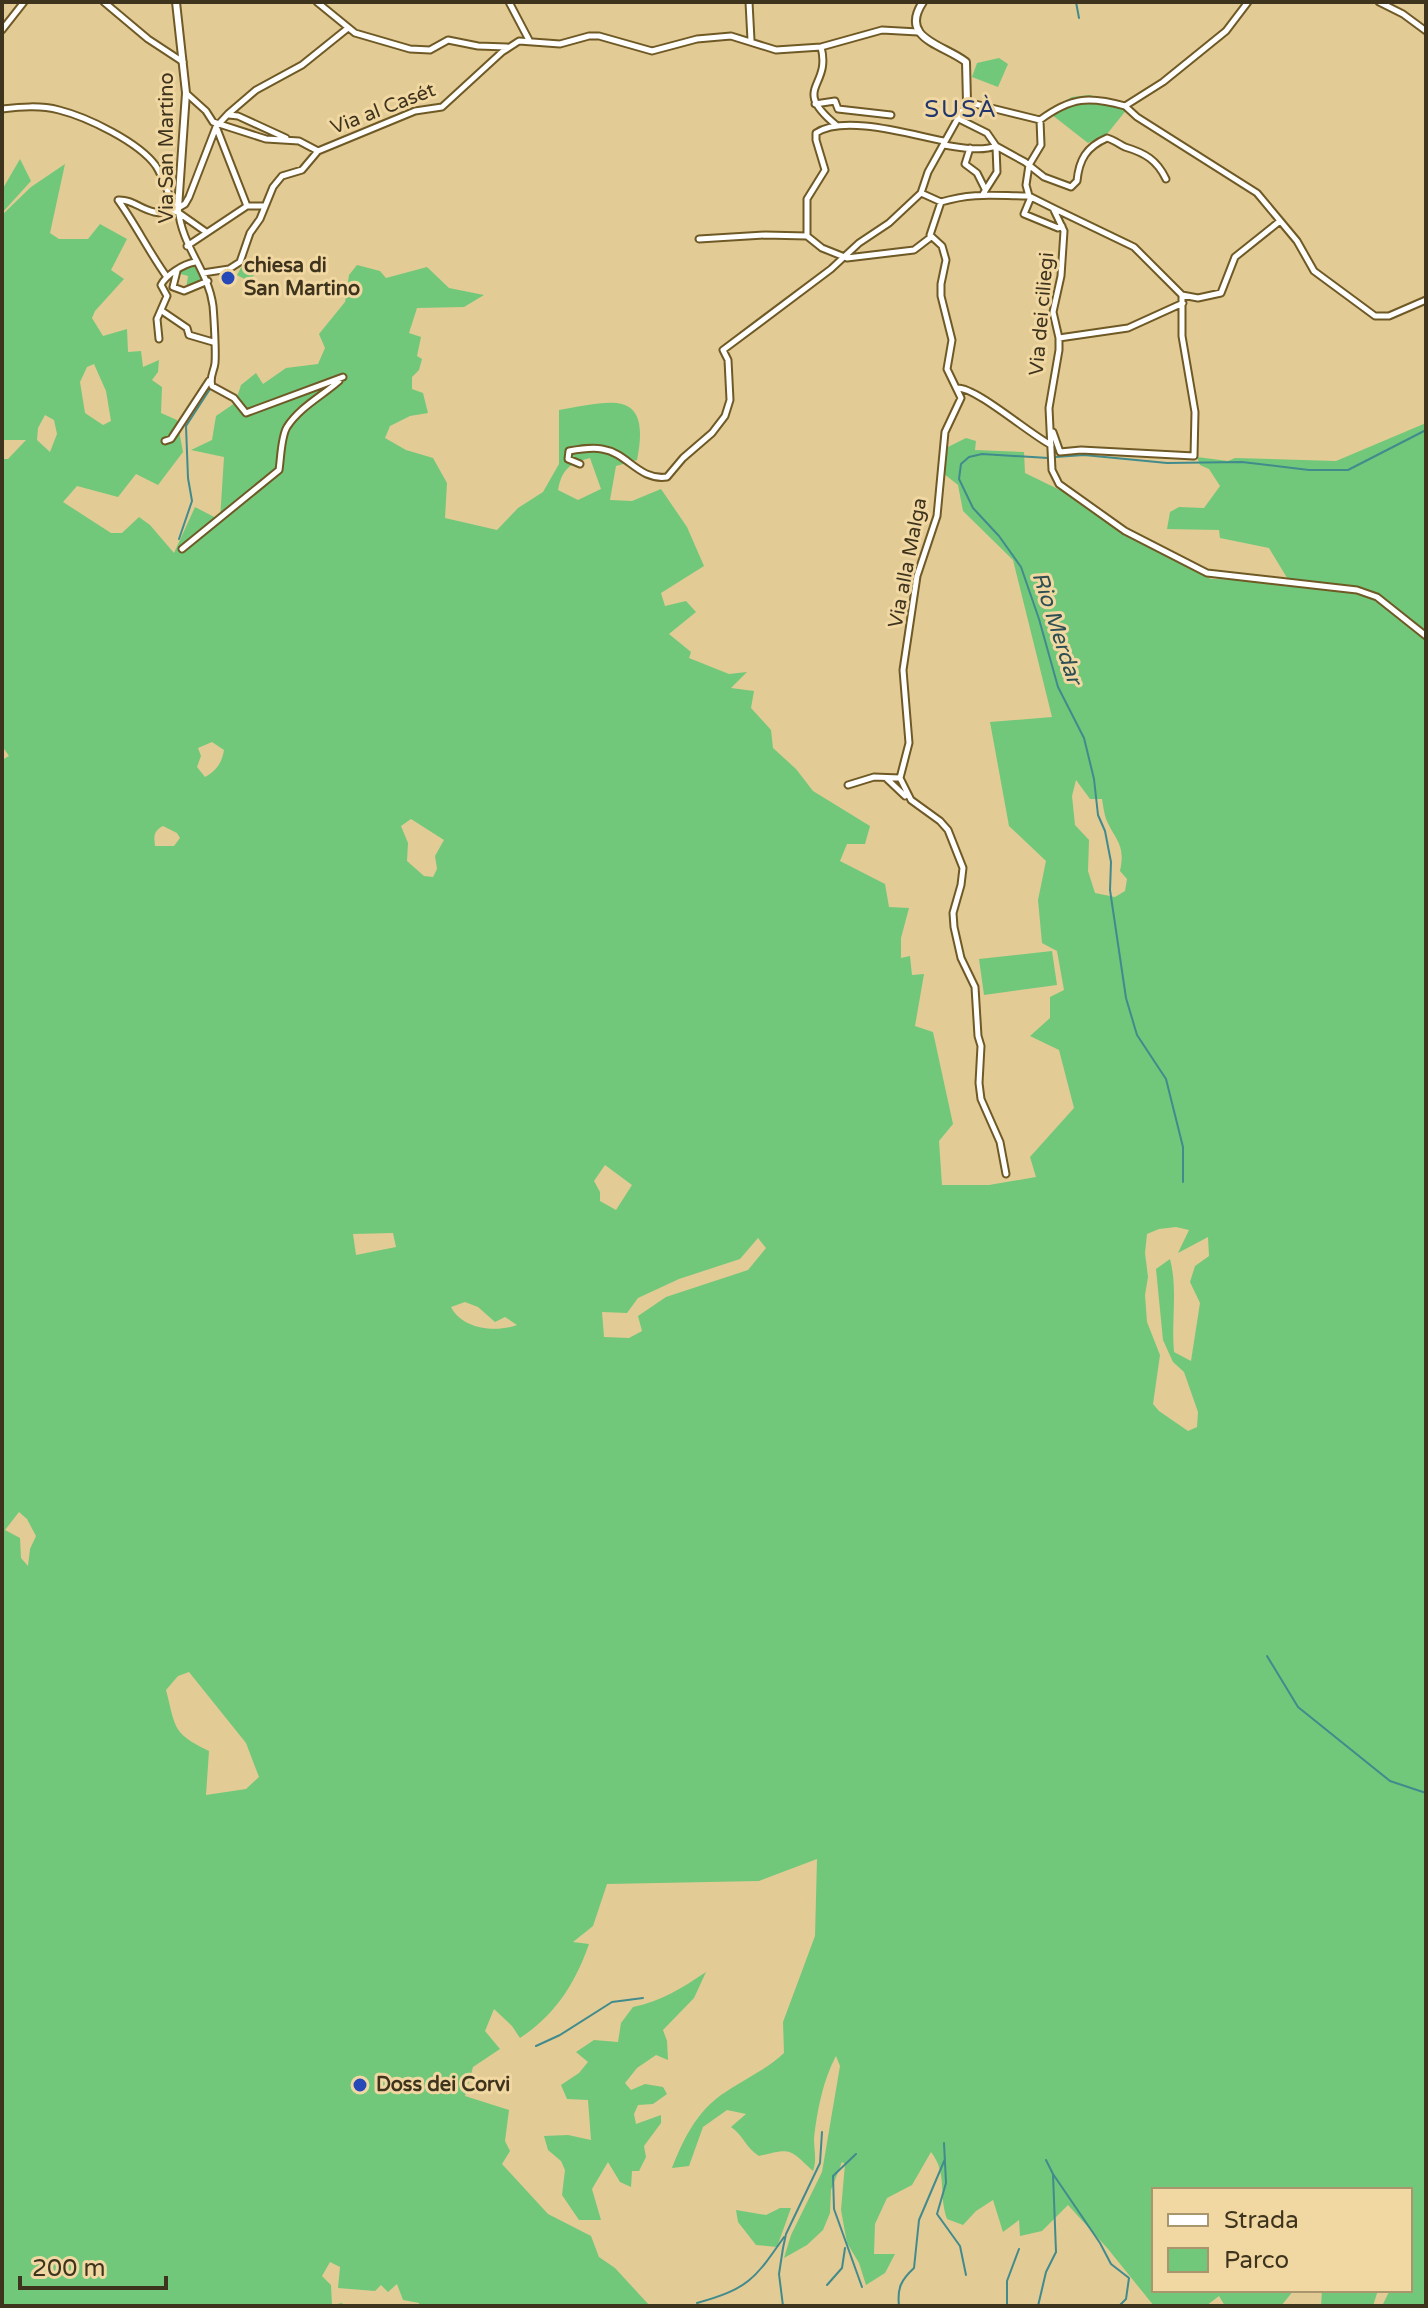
<svg xmlns="http://www.w3.org/2000/svg" width="1428" height="2308" font-family="'Varela Round',sans-serif">
  <style>
    .green { fill: #71c87a; fill-rule: evenodd }
    .lines { fill: none; stroke-linecap: round; stroke-linejoin: round }
    .stream { stroke: #418b8d; stroke-width: 2 }
    .minor-casing { stroke: #6f5925; stroke-width: 9 }
    .tertiary-casing { stroke: #6f5925; stroke-width: 10 }
    .minor { stroke: #fff; stroke-width: 5 }
    .tertiary { stroke: #fff; stroke-width: 6 }
    .poi-dot { fill: #2748b7; stroke: #f1d8a2; stroke-width: 3 }
    .labels { text-anchor: middle; dominant-baseline: central; stroke-width: 6; stroke-linejoin: round; paint-order: stroke }
    .street-label { font-size: 20px; fill: #3e341e; stroke: #f1d8a2 }
    .poi-label { font-size: 20px; font-weight: bold; fill: #3e341e; stroke: #f1d8a2; text-anchor: start }
    .water-label { font-size: 22px; font-style: italic; fill: #2d4e52; stroke: #f1d8a2 }
    .quarter-label { font-size: 24px; letter-spacing: 2px; fill: #22366e; stroke: #f1d8a2 }
  </style>
  <rect width="100%" height="100%" fill="#e3cb95"/>
  <!-- green -->
  <path class="green" d="M999,58L1008,64L998,87L972,77L977,63Z
    M1090,95L1128,108L1107,134L1088,143L1047,111L1072,97Z
    M20,159L31,181L2,213V190Z
    M65,164L50,233L59,239H88L100,224L127,239L111,270L124,279L95,311L92,318L103,336L127,329L128,352L141,351L143,367L159,360L158,372L152,380L162,387L161,413L177,420L183,452L158,485L136,474L118,497L77,486L63,502L111,533H122L139,517L150,525L174,553L195,507L220,520L224,457L191,450L212,440L216,416L235,403L241,385L256,373L263,384L286,368L318,364L325,348L319,334L345,302L349,275L357,265L380,271L386,278L427,267L449,288L484,295L464,307L417,308L409,333L421,337L417,356L422,359L419,370L412,377V389L423,393L428,413L410,416L390,426L385,438L406,450L433,458L447,483L445,518L497,530L518,508L543,492L559,464V410C609,402 652,386 637,460L616,466L610,500L632,501L661,489L687,527L704,566L661,593L665,606L686,601L696,612L669,634L691,652L689,658L729,674L747,672L731,688L754,691L751,708L771,730L773,748L796,769L813,791L870,826L865,844H847L840,861L885,884L889,907L909,908L901,938V958L910,956L912,975L924,974L915,1026L933,1032L953,1124L939,1141L942,1185H989L1036,1177L1030,1157L1074,1108L1059,1050L1030,1036L1050,1018V997L1064,990L1057,951L1042,943L1038,900L1046,861L1009,826L990,722L1052,717L1013,560L963,511L958,485L943,473L948,447L966,438L976,441L975,450L1024,452L1025,473L1066,493L1121,531L1211,579L1259,580L1292,586L1269,548L1220,538L1219,530L1167,529L1170,512L1179,507L1204,508L1220,486L1209,469L1200,465L1197,457L1228,461L1235,458L1336,461L1426,423V2306H1382L1390,2290H1410V2190H1154V2290H1294L1281,2306H1225L1219,2296L1206,2306H1154L1108,2249L1068,2205L1042,2231L1020,2236L1019,2220L1003,2232L993,2200L976,2211L963,2225L947,2219C938,2193 948,2174 931,2152L912,2185L887,2198L875,2224L874,2254H895L885,2273L866,2285L859,2263L847,2243L841,2210L845,2164L842,2162L831,2190L830,2213L823,2230L807,2245L784,2258L791,2235L822,2172L840,2066L836,2056C823,2080 817,2111 814,2138C814,2150 817,2160 813,2171C789,2148 791,2148 759,2156C746,2148 743,2135 731,2127L746,2114L727,2110L703,2127L689,2166L672,2168C683,2140 696,2113 721,2095C742,2080 765,2071 784,2053L783,2022L815,1936L817,1859L759,1881L607,1884L593,1926L573,1942L589,1944C575,1984 555,2015 520,2038L512,2026L494,2009L485,2031L500,2049L473,2067L465,2096L509,2110L505,2141L510,2151L502,2164L548,2214L591,2236L599,2257L615,2268L650,2306H419V2303L403,2300L397,2284L388,2292L381,2285L375,2291L338,2288L340,2267L330,2262L322,2276L331,2285L332,2305L342,2303L344,2306H2V760L9,756L2,746V459H8L26,440H2V215L31,187ZM94,364L106,391L111,421L103,425L85,413L80,382L87,367ZM45,415L54,420L57,434L50,452L37,440L38,428ZM590,458L601,489L578,500L558,490C562,469 570,463 590,458ZM212,742L224,750C222,763 216,771 205,777L197,767L201,756L198,748ZM1076,780L1090,799H1102C1103,805 1104,813 1106,819C1115,840 1126,844 1120,871L1127,879L1125,891L1115,897L1095,893L1088,871L1089,840L1075,825L1072,796ZM411,819L444,840L435,856L437,869L433,877L424,876L407,861L408,843L401,826ZM163,826L177,833L180,838L174,846H155C154,837 153,831 163,826ZM605,1165L632,1185L616,1210L600,1201V1192L594,1181ZM1176,1227L1189,1230L1178,1253L1208,1237L1209,1256L1195,1266L1190,1282L1200,1303L1191,1361L1174,1352C1171,1321 1178,1290 1170,1259L1156,1269L1163,1340L1173,1362L1184,1372L1198,1412L1197,1427L1188,1431L1159,1411L1153,1404L1160,1355L1147,1322L1145,1295L1148,1277L1145,1253L1147,1234L1159,1229ZM393,1233L396,1247L356,1255L353,1234ZM758,1238L766,1248L748,1270L666,1297L638,1316L642,1331L629,1338L604,1337L602,1312L627,1313L638,1298L679,1279L740,1259ZM465,1302L478,1307L495,1322L505,1317L517,1325C495,1333 462,1329 451,1307ZM19,1512L27,1519L36,1536L30,1549L28,1566L21,1558L20,1538L5,1530ZM189,1672L246,1743L259,1777L246,1789L206,1795L209,1751C172,1733 176,1728 166,1690L178,1676Z
    M246,259L259,266L250,282L237,275Z
    M192,262L204,282L186,289L188,276L177,273L182,267Z
    M1052,951L1057,985L984,995L979,959Z
    M706,1972L694,1998L663,2030L667,2041L668,2060L656,2055L637,2068L625,2083L631,2090L645,2084L663,2087L667,2094L653,2104L638,2105L634,2114L636,2124L661,2115V2123L644,2146L646,2157L639,2171H632L631,2187L620,2182L608,2162L592,2189L601,2220H579L562,2195L565,2170L561,2161L548,2150L544,2136L568,2135L591,2140L588,2100L567,2099L561,2085L579,2073L588,2062L576,2052L594,2040L618,2042L621,2023L633,2007C662,2001 682,1988 706,1972Z
    M780,2208H791L777,2247L756,2245L738,2222L736,2210L766,2215Z
    M1322,2290H1378L1373,2306H1321Z"/>
  <g class="lines">
    <!-- stream -->
    <path class="stream" d="M1076,2L1079,18
      M1055,457L1084,455L1167,463L1242,462L1309,470H1348L1426,430
      M1048,458L982,454L969,457L961,464L959,479L973,508L999,536L1021,567L1039,619L1058,687L1084,738L1094,779L1098,815L1105,831L1111,862L1110,890L1126,998L1137,1035L1166,1079L1183,1147V1182
      M179,539L192,501L188,478L186,426L210,389
      M1267,1656L1298,1707L1390,1781L1426,1793
      M536,2046L560,2035L612,2002L643,1998
      M944,2143L946,2183L937,2214L960,2246L966,2275
      M856,2154L833,2176L834,2209L862,2287
      M1053,2174L1100,2243L1111,2264L1129,2278L1126,2299L1119,2306
      M827,2285L842,2268L845,2248
      M697,2303C748,2289 755,2279 784,2237
      M783,2306L779,2274L783,2248L786,2234L820,2163L822,2132
      M899,2306C897,2288 901,2280 914,2268L919,2220L945,2159
      M1007,2306V2281L1019,2249
      M1038,2306L1046,2272L1056,2252L1053,2174L1046,2160"/>
    <!-- minor casing -->
    <g class="minor-casing">
      <path id="minor" d="M104,2L148,39L183,62
        M317,2L355,33L410,49L430,50L448,40L478,46L507,47
        M509,2L529,40
        M749,2L751,40
        M1379,2L1403,14L1426,31
        M2,30L24,2
        M821,47C832,88 790,87 836,125
        M186,93L206,111L213,122L266,139L299,141L318,151
        M815,104L835,101L838,109L891,115
        M1125,106L1137,117L1257,193L1297,241L1314,271L1375,316H1389L1426,300
        M1125,106L1163,82L1226,31L1248,2
        M2,109C20,107 40,105 59,110C87,117 139,142 156,166C165,180 168,198 178,211C144,219 139,199 118,200C136,225 149,252 167,277
        M229,115L238,116L286,138
        M958,117L961,120L987,133L996,146L1025,162L1044,177L1071,187L1077,181C1079,160 1086,147 1107,138C1114,140 1119,144 1125,147C1145,153 1157,160 1166,179
        M217,129L247,206
        M943,145C960,147 980,152 996,146
        M970,148L965,164L977,173L985,189
        M1029,165L1041,145L1040,120
        M1029,165L1026,185L1029,196
        M921,193L941,202L930,235L942,246L946,260L941,284V296L952,340L947,369L961,398L945,432L937,516L917,576L903,670L909,743L900,778L911,800L940,821L948,830L963,868L961,885L953,913L954,927L961,958L975,987L978,1036L981,1046L979,1083L981,1099L1000,1142L1006,1174
        M983,194L997,172L996,147
        M1029,196L1053,208L1064,231L1061,276L1053,312L1059,338V350L1049,408L1052,470L1059,484L1125,531L1207,573L1357,590L1377,597L1426,636
        M1031,197L1024,214L1058,228L1062,226
        M941,202C974,192 996,196 1029,196
        M1053,208L1134,247L1182,295L1198,298L1221,293L1235,257L1280,221
        M179,213L206,232
        M807,236V199L825,170L816,140V133C844,114 912,135 944,141
        M699,239L765,235L807,236L822,248L847,258L914,250L931,237
        M187,246L247,206H264
        M177,271L173,287L184,291L208,281
        M203,273L229,269L240,262L250,233L260,219L273,187L282,176L302,170L318,151L415,111L442,107L502,52L519,41L560,44L589,36H599L652,51L697,39L731,36L776,50L821,47L882,30L918,32
        M162,311L187,328L189,335L213,342
        M1059,338L1128,328L1183,303
        M159,339L157,319L167,296L161,285C166,275 183,264 195,262
        M343,377L246,413L234,398L212,386C209,377 214,372 215,363C216,352 214,317 213,306C208,269 182,248 178,208L185,204L189,197L216,127L228,114L256,90L302,65L348,28
        M957,388C976,387 1028,433 1051,445
        M1053,432L1060,452L1081,450L1194,456L1195,412L1182,336V295
        M165,441L171,439L209,381
        M580,464L568,459L569,451C580,449 591,447 602,449C628,453 639,481 667,477L683,458L712,433L725,416L730,400L728,360L723,350L831,269L859,243L889,223L921,193L928,172L967,102L1040,120C1071,97 1089,96 1125,106
        M182,549L279,470C281,457 281,437 287,427C300,407 322,396 339,381
        M886,778L905,796
        M848,785L874,777L900,778"/>
    </g>
    <!-- tertiary casing -->
    <g class="tertiary-casing">
      <path id="tertiary" d="M176,2L186,93L178,208
        M923,2C898,39 945,45 966,62L967,102"/>
    </g>
    <!-- minor -->
    <use href="#minor" class="minor"/>
    <!-- tertiary -->
    <use href="#tertiary" class="tertiary"/>
  </g>
  <!-- markers -->
  <g class="poi-dot">
    <circle cx="228" cy="278" r="8"/>
    <circle cx="360" cy="2085" r="8"/>
  </g>
  <g class="labels">
    <!-- street labels -->
    <g class="street-label">
      <text transform="translate(383 109) rotate(-21)">Via al Casét</text>
      <text transform="translate(167 148) rotate(-90)">Via San Martino</text>
      <text transform="translate(1042 314) rotate(-85)">Via dei ciliegi</text>
      <text transform="translate(908 563) rotate(-79)">Via alla Malga</text>
    </g>
    <!-- poi labels -->
    <g class="poi-label">
      <text x="244" y="266">chiesa di<tspan x="244" dy="23">San Martino</tspan></text>
      <text x="376" y="2085">Doss dei Corvi</text>
    </g>
    <!-- water labels -->
    <g class="water-label">
      <text transform="translate(1057 628) rotate(72)">Rio Merdar</text>
    </g>
    <!-- quarter labels -->
    <g class="quarter-label">
      <text x="961" y="109">SUSÀ</text>
    </g>
  </g>
  <!-- border -->
  <rect width="1428" height="2308" fill="none" stroke="#3e341e" stroke-width="8"/>
  <!-- legend -->
  <rect x="1152" y="2188" width="260" height="104" fill="#f1d8a2" stroke="#a9966d" stroke-width="2"/>
  <rect x="1168" y="2214" width="40" height="12" fill="#ffffff" stroke="#a9966d" stroke-width="2"/>
  <text x="1224" y="2228" font-size="24" fill="#3e341e">Strada</text>
  <rect x="1168" y="2248" width="40" height="24" fill="#71c87a" stroke="#a9966d" stroke-width="2"/>
  <text x="1224" y="2268" font-size="24" fill="#3e341e">Parco</text>
  <!-- scale -->
  <path d="M20 2276v12h146v-12" fill="none" stroke="#3e341e" stroke-width="4"/>
  <text x="32" y="2276" font-size="24" fill="#3e341e" stroke="#f1d8a2" stroke-width="6" paint-order="stroke">200 m</text>
</svg>
